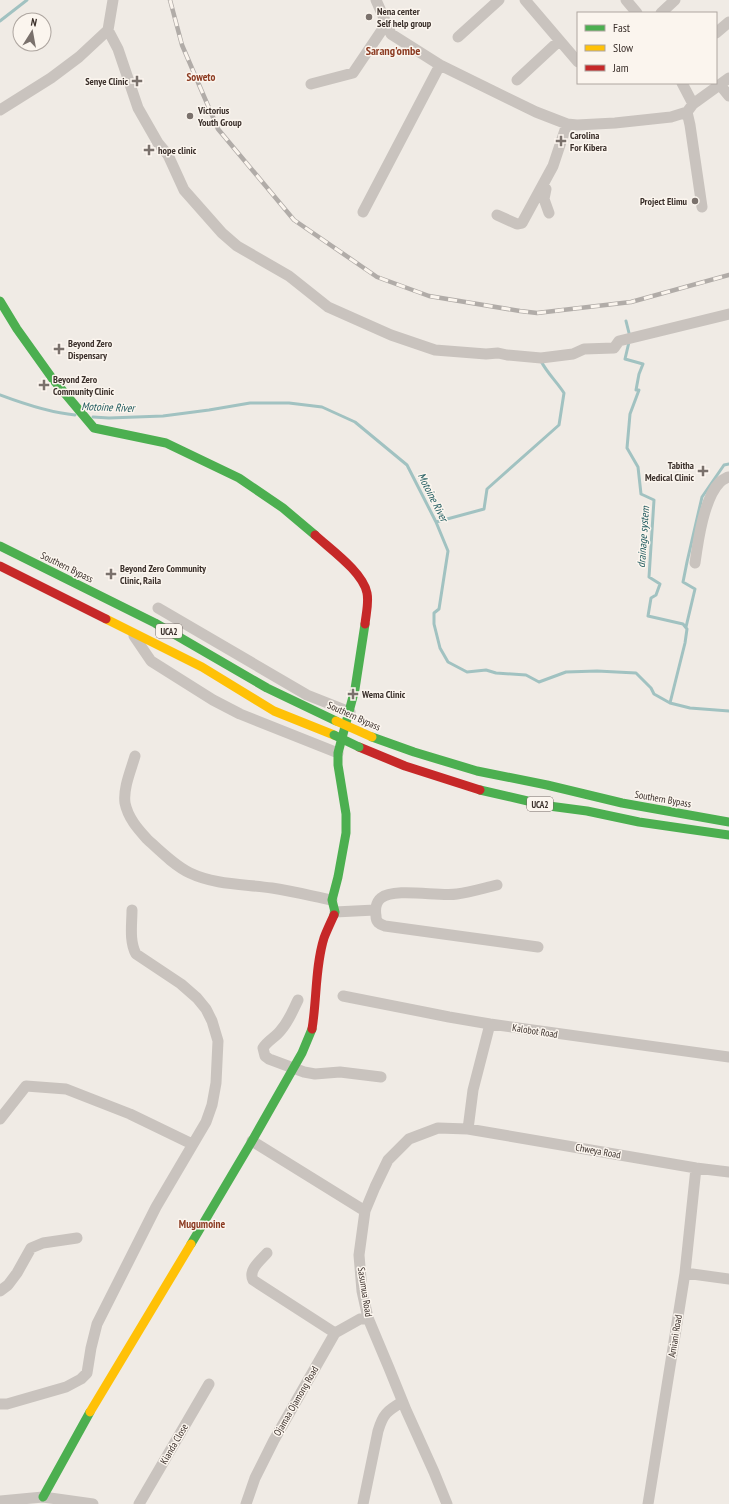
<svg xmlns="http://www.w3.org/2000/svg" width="729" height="1504" font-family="'PT Sans Narrow',sans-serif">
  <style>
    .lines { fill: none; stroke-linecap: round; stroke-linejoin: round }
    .stream { stroke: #a1c2c1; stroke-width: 3 }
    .street { stroke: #c9c3be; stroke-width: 11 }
    .fast { stroke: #4caf50; stroke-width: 9 }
    .slow { stroke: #ffc107; stroke-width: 9 }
    .jam { stroke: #c62828; stroke-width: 9 }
    .rail-casing { stroke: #b1aca8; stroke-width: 4.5 }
    .rail { stroke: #fbf5ee; stroke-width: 3; stroke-dasharray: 9; stroke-linecap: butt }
    .fast-bridge { stroke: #4caf50; stroke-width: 9 }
    .slow-bridge { stroke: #ffc107; stroke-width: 9 }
    .poi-dot { fill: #7a716c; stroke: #fbf5ee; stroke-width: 1.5 }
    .labels { text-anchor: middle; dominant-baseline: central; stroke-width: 3; stroke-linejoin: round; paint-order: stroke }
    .shield { fill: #fbf5ee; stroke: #756b66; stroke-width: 1 }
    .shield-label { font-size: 9px; font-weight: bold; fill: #3b302b }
    .poi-label { font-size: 10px; font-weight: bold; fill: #3b302b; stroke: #fbf5ee; text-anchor: start }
    .street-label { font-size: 10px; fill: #3b302b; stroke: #fbf5ee }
    .neighbourhood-label { font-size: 11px; font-weight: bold; fill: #8c3b22; stroke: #fbf5ee }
    .water-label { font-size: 11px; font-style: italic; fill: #1f5a5e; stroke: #fbf5ee }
    .quarter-label { font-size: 12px; font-weight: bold; fill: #8c3b22; stroke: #fbf5ee }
  </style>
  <rect width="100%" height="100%" fill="#f0ebe5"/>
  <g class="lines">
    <!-- stream -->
    <path class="stream" d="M0,21L27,0
      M626,321L630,337
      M629,342L625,359L643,364L639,374L636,390H639L630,414L627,448L638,467L641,494L654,500L649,577L660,584L656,595L651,598L648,616L683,624L687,629L685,643L670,703
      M0,395C24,404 50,413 75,415
      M93,417L109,418L163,416L209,410L250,403H289L322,407L355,422L407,465L436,522L448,551L439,609L434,613V624L440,648L448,662L467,672L486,670L496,673L526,675L539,682L566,672L597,671L636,673L651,688L654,694L670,703L690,708L729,711
      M436,522L484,509L487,489L559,425L564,393C557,382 547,373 541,361
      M686,627L695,589L683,582L687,562L702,497L724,465L729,464"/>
    <!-- street -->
    <path class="street" d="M376,0L391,34L440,65L536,112L567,124L577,125L615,123L671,117L687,112L693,104L729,78
      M525,0L578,62
      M626,0L637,13
      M661,13L675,0
      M108,30L118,49L138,108L158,143L168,155L184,190L222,233L237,246L289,276L328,307L391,335L435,350L486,354L498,353L507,355L541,358L573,354L584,349L614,348L619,341L729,314
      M716,33L729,22
      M458,37L499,0
      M517,80L559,41
      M682,83L693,104
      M311,84L353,73L386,24
      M720,85L729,96
      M0,110L51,78L79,57L108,30L113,0
      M687,112L690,125L702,207
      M543,184L546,189L544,199L549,213
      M363,212L440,65
      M497,215L517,224L522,223L553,166L567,124
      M695,563C698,541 704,498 720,482C722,480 726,478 728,477
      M158,608L307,695L350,712
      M134,636L151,661L213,700L240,714L338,753
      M135,756C131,770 123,788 125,803C128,818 138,829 147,839C160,851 175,866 190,873C215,885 245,884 272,888C292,891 312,896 332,900
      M497,885C484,888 471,892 457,894C439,897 395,887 381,898C376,902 375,910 376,916C376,922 379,924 385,926L538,947
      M335,912L375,910
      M343,996L449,1017L490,1024L729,1057
      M298,1000C293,1010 289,1021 281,1030C276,1037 267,1041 263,1048L265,1056L269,1059L304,1072L315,1074L340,1072L381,1077
      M0,1119L26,1086L66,1089L130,1114L192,1144
      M468,1129L473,1090L490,1024
      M252,1141L365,1211
      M267,1253C260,1261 248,1270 253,1280L335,1333
      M685,1273L729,1279
      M0,1291L8,1285L17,1273L31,1248L43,1243L77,1238
      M0,1404H7L66,1387L81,1379L87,1373L91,1348L97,1324L156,1207L206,1122L212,1105L216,1083L218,1041L212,1021L206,1009L197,998L181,984L136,954C129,941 132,924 132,910
      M0,1501L43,1497L93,1504
      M139,1504L209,1384
      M246,1504L255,1478L274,1440L335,1333L360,1319L368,1318
      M363,1504L378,1431C383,1414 387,1411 402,1402
      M447,1504L434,1472L406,1410L389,1368L368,1318L362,1291L359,1255L365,1211L375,1187L388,1160L409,1139L438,1128L468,1129L696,1168L729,1172
      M648,1504L685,1273L696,1168"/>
    <!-- fast -->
    <path class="fast" d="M0,301L17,329L52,378L94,428L166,443L239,478L283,508L315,535
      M0,546L155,623L267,688L336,721
      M372,737L414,752L477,771L547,785L622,803L729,822
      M480,790L549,806L587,811L639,822L729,835
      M334,915L335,912L332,900L338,877L346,833V814L338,765V753L355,689L365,624
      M191,1244L252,1141L302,1053L312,1029
      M43,1497L90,1412"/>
    <!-- slow -->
    <path class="slow" d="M106,619L202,667L274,711L334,735
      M90,1412L191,1244"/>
    <!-- jam -->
    <path class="jam" d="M315,535C330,549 363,572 367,593C369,603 366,614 365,624
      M0,566L106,619
      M359,747L405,766L480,790
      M312,1029C317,999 315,967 324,938C327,930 331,922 334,915"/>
    <!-- rail casing -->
    <g class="rail-casing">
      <path id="rail" d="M170,0L182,45L218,129L294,220L377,277L429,296L520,311L537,313L631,302L729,275"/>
    </g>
    <!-- rail -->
    <use href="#rail" class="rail"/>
    <!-- fast-bridge -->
    <path class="fast-bridge" d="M334,735L359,747"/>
    <!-- slow-bridge -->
    <path class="slow-bridge" d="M336,721L372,737"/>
  </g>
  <!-- markers -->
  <g class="poi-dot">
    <circle cx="369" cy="17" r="4"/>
    <path d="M135 75h4v4h4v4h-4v4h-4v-4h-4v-4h4z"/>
    <circle cx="190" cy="116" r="4"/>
    <path d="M559 135h4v4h4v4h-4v4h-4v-4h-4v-4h4z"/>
    <path d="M147 144h4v4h4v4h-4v4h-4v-4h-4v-4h4z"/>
    <circle cx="695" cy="201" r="4"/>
    <path d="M57 343h4v4h4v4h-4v4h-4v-4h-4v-4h4z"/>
    <path d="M42 379h4v4h4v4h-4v4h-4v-4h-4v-4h4z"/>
    <path d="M701 465h4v4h4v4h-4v4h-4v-4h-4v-4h4z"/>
    <path d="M109 568h4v4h4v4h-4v4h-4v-4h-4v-4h4z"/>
    <path d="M351 688h4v4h4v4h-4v4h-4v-4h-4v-4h4z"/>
  </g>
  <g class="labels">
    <!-- shield labels -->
    <g class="shield">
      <rect x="156" y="624" width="26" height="14" rx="3"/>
      <rect x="527" y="797" width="26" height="14" rx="3"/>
    </g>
    <g class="shield-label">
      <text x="169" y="631">UCA2</text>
      <text x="540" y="804">UCA2</text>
    </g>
    <!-- poi labels -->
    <g class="poi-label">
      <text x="377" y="11">Nena center<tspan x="377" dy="12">Self help group</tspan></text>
      <text x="128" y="81" text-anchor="end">Senye Clinic</text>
      <text x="198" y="110">Victorius<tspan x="198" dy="12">Youth Group</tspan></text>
      <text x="570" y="135">Carolina<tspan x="570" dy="12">For Kibera</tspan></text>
      <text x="158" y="150">hope clinic</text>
      <text x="687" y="201" text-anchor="end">Project Elimu</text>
      <text x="68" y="343">Beyond Zero<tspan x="68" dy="12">Dispensary</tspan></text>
      <text x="53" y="379">Beyond Zero<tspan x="53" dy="12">Community Clinic</tspan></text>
      <text x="694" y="465" text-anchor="end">Tabitha<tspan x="694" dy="12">Medical Clinic</tspan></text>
      <text x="120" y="568">Beyond Zero Community<tspan x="120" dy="12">Clinic, Raila</tspan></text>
      <text x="362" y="694">Wema Clinic</text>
    </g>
    <!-- street labels -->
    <g class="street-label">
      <text transform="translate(67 567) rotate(26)">Southern Bypass</text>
      <text transform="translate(354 716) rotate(24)">Southern Bypass</text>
      <text transform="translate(663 799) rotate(10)">Southern Bypass</text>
      <text transform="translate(535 1031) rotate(9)">Kalobot Road</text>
      <text transform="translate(598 1151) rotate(10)">Chweya Road</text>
      <text transform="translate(365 1292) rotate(81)">Sasumua Road</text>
      <text transform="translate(675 1336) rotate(-81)">Amiani Road</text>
      <text transform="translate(296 1401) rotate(-60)">Ojamaa Ojamong Road</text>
      <text transform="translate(174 1444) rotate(-60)">Kianda Close</text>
    </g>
    <!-- neighbourhood labels -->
    <g class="neighbourhood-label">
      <text x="201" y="77">Soweto</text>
      <text x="202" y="1224">Mugumoine</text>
    </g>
    <!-- water labels -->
    <g class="water-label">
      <text transform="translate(108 407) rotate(2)">Motoine River</text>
      <text transform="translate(433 497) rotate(63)">Motoine River</text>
      <text transform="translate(643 537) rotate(-86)">drainage system</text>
    </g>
    <!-- quarter labels -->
    <g class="quarter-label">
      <text x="393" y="50">Sarang'ombe</text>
    </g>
  </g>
  <!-- legend -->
  <rect x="577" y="12" width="140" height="72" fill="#fbf5ee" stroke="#aea6a0"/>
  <rect x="585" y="25" width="20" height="6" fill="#4caf50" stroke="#aea6a0"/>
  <text x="613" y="32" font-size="12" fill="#3b302b">Fast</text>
  <rect x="585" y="45" width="20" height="6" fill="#ffc107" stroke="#aea6a0"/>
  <text x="613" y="52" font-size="12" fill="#3b302b">Slow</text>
  <rect x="585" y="65" width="20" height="6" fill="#c62828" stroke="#aea6a0"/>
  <text x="613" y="72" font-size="12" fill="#3b302b">Jam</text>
  <!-- north arrow -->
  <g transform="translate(32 32) rotate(11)"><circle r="19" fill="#fbf5ee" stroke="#aea6a0"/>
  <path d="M0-3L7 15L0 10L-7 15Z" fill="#7a716c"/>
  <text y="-6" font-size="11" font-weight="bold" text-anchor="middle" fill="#3b302b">N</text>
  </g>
</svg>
